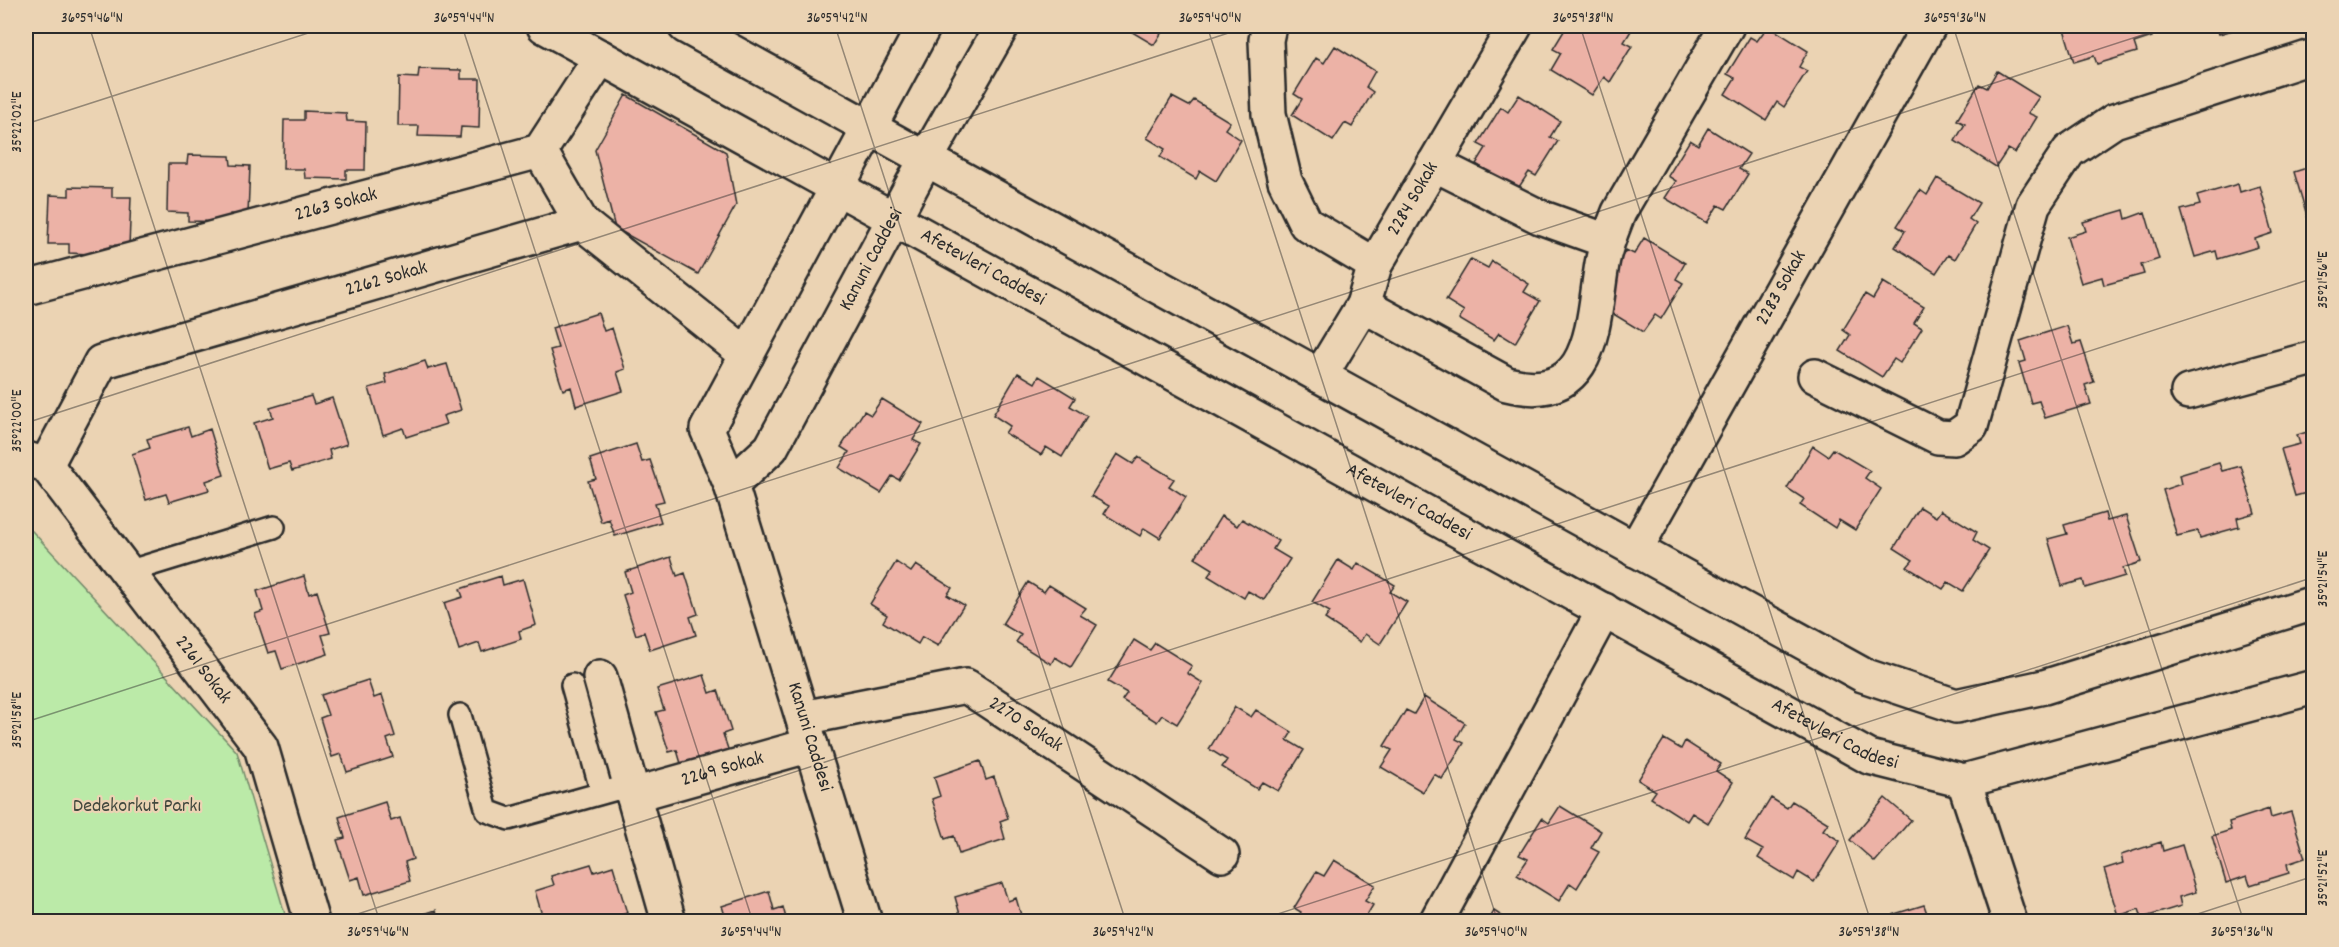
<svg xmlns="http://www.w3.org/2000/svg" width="2339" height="947" font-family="Dekko,sans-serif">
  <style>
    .green { fill: #bbeaa8; stroke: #738a6a; stroke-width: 1.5 }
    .building { fill: #ecb2a6; stroke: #2b2b2b; stroke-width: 1.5 }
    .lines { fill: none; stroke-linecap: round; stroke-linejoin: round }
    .service-casing { stroke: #2b2b2b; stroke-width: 26 }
    .minor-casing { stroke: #2b2b2b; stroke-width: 38 }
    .secondary-casing { stroke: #2b2b2b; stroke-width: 38 }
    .service { stroke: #ebd3b3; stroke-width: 21 }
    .minor { stroke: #ebd3b3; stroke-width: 33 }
    .secondary { stroke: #ebd3b3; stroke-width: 33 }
    .ticks { fill: none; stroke: #2b2b2b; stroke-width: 1.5; stroke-opacity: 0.45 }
    .labels { text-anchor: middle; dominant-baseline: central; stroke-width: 4.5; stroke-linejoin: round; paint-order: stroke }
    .street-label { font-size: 20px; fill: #2b2b2b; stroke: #ebd3b3 }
    .park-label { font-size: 20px; fill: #41483e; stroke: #ebd3b3 }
    .neatline { fill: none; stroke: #2b2b2b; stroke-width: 2 }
    .ticks-label { font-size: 15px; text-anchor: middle; fill: #2b2b2b }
  </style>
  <rect width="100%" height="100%" fill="#ebd3b3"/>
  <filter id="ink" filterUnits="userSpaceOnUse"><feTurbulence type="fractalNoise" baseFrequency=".0167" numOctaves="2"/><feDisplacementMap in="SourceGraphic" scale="12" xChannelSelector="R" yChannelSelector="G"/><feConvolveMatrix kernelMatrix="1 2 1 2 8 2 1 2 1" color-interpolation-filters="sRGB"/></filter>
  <g filter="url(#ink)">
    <!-- green -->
    <path class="green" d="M26,529L32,531L237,752L287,921H26Z"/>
    <!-- building -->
    <path class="building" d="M216,26H257V28Z
      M1122,26H1176L1172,31L1165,27L1154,45Z
      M1567,26H1634L1624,42L1632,46L1610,82L1604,77L1592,95L1551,70L1561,53L1553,49Z
      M1768,26L1808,51L1799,67L1807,71L1784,107L1777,102L1766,120L1725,94L1735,78L1727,74L1750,37L1757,41Z
      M2063,26H2149L2152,37L2134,43L2137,52L2097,64L2094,56L2074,62Z
      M2193,26H2215L2195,32Z
      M2216,26H2247L2219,34Z
      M1335,46L1375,71L1366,87L1373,92L1352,127L1345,123L1333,141L1292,115L1302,99L1294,94L1316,58L1324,63Z
      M26,47H28V89H26Z
      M419,69L461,70V79H480L479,128L461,127L460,137L418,136L419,126H398L399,77L418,78Z
      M1997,71L2039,97L2028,113L2037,117L2015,153L2008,149L1996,167L1955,141L1965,124L1957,120L1979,84L1987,88Z
      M626,95L726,152L736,205L698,274L615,228L595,150Z
      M1519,95L1560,121L1550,137L1558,141L1536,176L1529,172L1517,190L1476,164L1486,148L1478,144L1501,107L1508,112Z
      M1172,97L1189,106L1194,100L1230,122L1225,129L1241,140L1216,181L1200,171L1196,179L1160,157L1165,149L1147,138Z
      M304,111L346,113L347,121L366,122L365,170H346V179L305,178L304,169H283L284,120H304Z
      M1708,128L1749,154L1739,169L1748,174L1726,209L1718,205L1707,223L1665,198L1676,181L1668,176L1690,140L1698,145Z
      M188,155L230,156L231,165L250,166L248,214H230L229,222L188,221V213L167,212L168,164H187Z
      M2314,157V217L2308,219L2294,172L2313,166L2310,158Z
      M1937,178L1979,203L1969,219L1976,224L1955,259L1948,255L1936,273L1895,247L1905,231L1897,226L1920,190L1927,195Z
      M2238,184L2240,192L2260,186L2273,233L2255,239L2258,247L2218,259L2216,251L2195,257L2181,210L2200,205L2197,196Z
      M69,187L112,188V197H131L129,246L111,245V255L69,253V244H48L50,195L69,196Z
      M2124,210L2126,219L2145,212L2159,259L2141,265L2144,274L2104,285L2102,277L2081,283L2067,237L2086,231L2083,222Z
      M1644,238L1685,263L1676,279L1683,283L1661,319L1655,315L1643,332L1602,307L1604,286L1626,250L1634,254Z
      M1471,259L1488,268L1492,261L1529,284L1524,292L1540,301L1515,343L1499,333L1494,340L1459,319L1464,311L1446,300Z
      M1883,282L1924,307L1914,323L1922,328L1900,363L1894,359L1882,377L1840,351L1850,335L1843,330L1865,294L1873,299Z
      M598,313L604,331L612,328L625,369L617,372L623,391L576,406L571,387L563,390L550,350L558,348L552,328Z
      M2067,326L2073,344L2081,342L2094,382L2085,385L2091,404L2045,418L2039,401L2031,403L2019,363L2026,361L2020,341Z
      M425,361L428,369L447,364L461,410L443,416L446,424L406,437L403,428L383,435L369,388L387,383L385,374Z
      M1018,373L1035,383L1039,376L1075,398L1070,406L1087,416L1062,457L1046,447L1041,455L1005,433L1010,426L993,415Z
      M311,396L314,404L332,398L347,444L329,450L331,459L292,471L289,463L268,469L254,423L273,417L270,408Z
      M882,399L923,424L913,440L921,444L899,480L892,476L881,493L839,468L849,452L841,447L864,411L871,415Z
      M188,427L191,436L210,429L224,475L206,481L209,490L169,502L166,494L146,500L132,454L150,448L147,439Z
      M2314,430V491L2295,496L2281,449L2300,444L2297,435Z
      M636,444L642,462L650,460L664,501L655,503L661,522L615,536L609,519L601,522L588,481L596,479L590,459Z
      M1813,446L1828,456L1833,449L1870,471L1865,478L1881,489L1855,530L1839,520L1835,528L1800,505L1804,499L1787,488Z
      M1117,454L1133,464L1138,457L1174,479L1169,486L1186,497L1160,538L1144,528L1140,536L1104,514L1109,506L1091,496Z
      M2219,463L2222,471L2241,466L2255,513L2237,518L2239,527L2200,538L2198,531L2177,536L2163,490L2181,484L2179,475Z
      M1920,507L1936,517L1941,510L1977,532L1973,540L1989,550L1963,591L1948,582L1943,589L1907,567L1913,560L1894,548Z
      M2105,513L2107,521L2126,516L2141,562L2123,568L2125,576L2085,588L2083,580L2062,586L2048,539L2067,534L2064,525Z
      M1221,516L1237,526L1242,519L1278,541L1273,549L1290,559L1264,600L1248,591L1244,598L1208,576L1213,569L1195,558Z
      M671,557L677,576L685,573L698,614L690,617L696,635L650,650L644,632L636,635L623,595L631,592L625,572Z
      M1338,560L1354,570L1358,563L1395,585L1390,592L1407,602L1380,644L1365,634L1360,642L1325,619L1330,612L1312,602Z
      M896,562L911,572L916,565L952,588L947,595L964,605L938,646L922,637L918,644L883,622L887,615L870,604Z
      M304,576L309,594L317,591L330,633L322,635L328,654L282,669L276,651L268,653L255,614L263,611L257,591Z
      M501,576L503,585L523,579L536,625L519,631L521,639L482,652L479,643L459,650L444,603L463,597L460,589Z
      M1028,582L1044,592L1049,585L1086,608L1080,615L1097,625L1071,667L1055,657L1051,664L1016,642L1021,635L1002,624Z
      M1134,640L1150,650L1155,643L1192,666L1187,673L1203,683L1177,724L1162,715L1157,722L1122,700L1127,693L1108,682Z
      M704,675L710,693L718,690L731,731L723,734L729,752L682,767L677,750L669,752L656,712L664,710L657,689Z
      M368,680L374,698L382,695L395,736L387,739L393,757L347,772L341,754L332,757L320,718L328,715L321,695Z
      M1424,697L1465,723L1456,739L1464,743L1442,779L1434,774L1423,792L1381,767L1392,750L1384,746L1406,710L1414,714Z
      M1235,707L1251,717L1256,710L1292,732L1287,740L1304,750L1278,791L1262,782L1257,789L1222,767L1227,760L1209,749Z
      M1664,739L1681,749L1685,741L1721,764L1716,771L1733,782L1708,823L1692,813L1687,821L1651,798L1656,791L1638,780Z
      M980,761L986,780L994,777L1008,818L1000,821L1005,839L959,854L954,836L945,839L932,799L940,796L934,777Z
      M1771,798L1787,808L1792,801L1828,823L1823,830L1840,841L1814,882L1798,872L1794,880L1758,858L1763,850L1745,840Z
      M1885,798L1911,820L1875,862L1850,840Z
      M385,802L391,821L400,818L413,859L405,862L410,881L364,895L359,877L350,880L337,840L345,838L339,817Z
      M1560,806L1601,831L1591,848L1599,852L1577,888L1570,883L1559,901L1517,875L1528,859L1519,855L1542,818L1549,823Z
      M2269,809L2271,818L2291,812L2305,858L2287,864L2289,873L2250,885L2247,876L2226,883L2212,836L2231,830L2229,822Z
      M2161,842L2163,851L2182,845L2196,892L2179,897L2181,906L2142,918L2139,909L2118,916L2104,869L2123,863L2121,855Z
      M1334,860L1375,885L1365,901L1373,905L1363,922H1296L1301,912L1294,908L1316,872L1324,876Z
      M591,864L594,872L613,866L627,913L609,919L610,922H544L535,891L554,885L551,876Z
      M1002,883L1008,901L1016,898L1023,922H954L961,918L955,897Z
      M769,891L774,910L783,907L787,922H727L722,906Z
      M1924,905L1930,922H1878V919Z
      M436,910L439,922H400Z
      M1494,911L1511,922H1488Z"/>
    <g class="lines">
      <!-- service casing -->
      <g class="service-casing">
        <path id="service" d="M127,572L274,527
          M572,685L602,793
          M460,715L487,811L509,819L631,785"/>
      </g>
      <!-- minor casing -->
      <g class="minor-casing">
        <g id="minor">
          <path d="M1269,26L1266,40L1269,114L1285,181L1306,224L1375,265"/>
          <path d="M540,151L582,223"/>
          <path d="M1434,164L1540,217L1607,241"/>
          <path id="s1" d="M26,288L540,151L601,57"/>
          <path d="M1363,305L1507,384C1595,406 1592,323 1602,264C1605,246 1612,230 1619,212L1727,26"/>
          <path id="s2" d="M1320,376L1363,305L1375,265L1515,26"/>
          <path d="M1815,376L1938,437L1954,438L1971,426L2033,205L2069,151L2114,121L2314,56"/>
          <path d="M2188,392L2314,358"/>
          <path id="s3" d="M27,459L46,465L261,747L312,922"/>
          <path id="s4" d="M46,465L101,362L582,223L747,355"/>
          <path id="s5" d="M731,485L771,448L926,159L1002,26"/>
          <path id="s6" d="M1635,550L1929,26"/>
          <path d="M600,677L669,922"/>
          <path id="s7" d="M803,718L966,686L1222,855"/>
          <path d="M1964,781L2010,922"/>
          <path id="s8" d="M633,795L811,745"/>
          <path d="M865,922L731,485L707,429L924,26"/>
          <path d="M1436,922L1604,610"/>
        </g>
      </g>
      <!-- secondary casing -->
      <g class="secondary-casing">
        <g id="secondary">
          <path id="s9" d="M544,26L1869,757L1964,781L2314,687"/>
          <path d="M685,26L1863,675L1956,706L2044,687L2314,603"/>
        </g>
      </g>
      <!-- service -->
      <use href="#service" class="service"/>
      <!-- minor -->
      <use href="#minor" class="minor"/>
      <!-- secondary -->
      <use href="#secondary" class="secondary"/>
    </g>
  </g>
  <!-- ticks -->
  <path class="ticks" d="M89,26L380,922M462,26L753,922M835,26L1126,922M1207,26L1498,922M1580,26L1871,922M1953,26L2244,922M26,124L330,26M26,423L1250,26M26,722L2170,26M333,922L2314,278M1253,922L2314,577M2173,922L2314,876"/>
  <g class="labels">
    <!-- street labels -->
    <g class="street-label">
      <text stroke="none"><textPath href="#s2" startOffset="201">2284 Sokak</textPath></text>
      <text stroke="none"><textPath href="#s1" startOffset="321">2263 Sokak</textPath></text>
      <text stroke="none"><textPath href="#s5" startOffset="268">Kanuni Caddesi</textPath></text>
      <text stroke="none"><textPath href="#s9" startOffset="501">Afetevleri Caddesi</textPath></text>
      <text stroke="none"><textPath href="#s4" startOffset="414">2262 Sokak</textPath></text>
      <text stroke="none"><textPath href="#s6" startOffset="300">2283 Sokak</textPath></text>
      <text stroke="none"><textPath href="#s9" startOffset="987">Afetevleri Caddesi</textPath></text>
      <text stroke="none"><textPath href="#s3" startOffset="278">2261 Sokak</textPath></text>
      <text stroke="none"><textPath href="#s7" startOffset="237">2270 Sokak</textPath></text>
      <text stroke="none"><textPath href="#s9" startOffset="1473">Afetevleri Caddesi</textPath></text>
      <text transform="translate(809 737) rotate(73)">Kanuni Caddesi</text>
      <text stroke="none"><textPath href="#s8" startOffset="93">2269 Sokak</textPath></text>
    </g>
    <!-- park labels -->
    <g class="park-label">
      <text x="137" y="807">Dedekorkut Parkı</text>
    </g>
  </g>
  <!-- margin -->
  <rect width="2339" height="947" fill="none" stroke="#ebd3b3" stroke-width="66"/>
  <rect x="33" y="33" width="2273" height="881" class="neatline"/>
  <g class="ticks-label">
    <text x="92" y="22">36°59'46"N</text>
    <text x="464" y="22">36°59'44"N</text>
    <text x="837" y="22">36°59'42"N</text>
    <text x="1210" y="22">36°59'40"N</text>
    <text x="1583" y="22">36°59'38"N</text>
    <text x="1955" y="22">36°59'36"N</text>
    <text transform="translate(16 122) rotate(-90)" y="5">35°22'02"E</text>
    <text transform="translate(2322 280) rotate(-90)" y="5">35°21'56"E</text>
    <text transform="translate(16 421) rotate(-90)" y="5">35°22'00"E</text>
    <text transform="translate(2322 579) rotate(-90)" y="5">35°21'54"E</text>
    <text transform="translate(16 720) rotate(-90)" y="5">35°21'58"E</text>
    <text transform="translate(2322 878) rotate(-90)" y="5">35°21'52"E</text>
    <text x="378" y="936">36°59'46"N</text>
    <text x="751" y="936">36°59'44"N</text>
    <text x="1123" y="936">36°59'42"N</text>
    <text x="1496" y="936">36°59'40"N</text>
    <text x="1869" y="936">36°59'38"N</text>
    <text x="2242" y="936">36°59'36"N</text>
  </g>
</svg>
